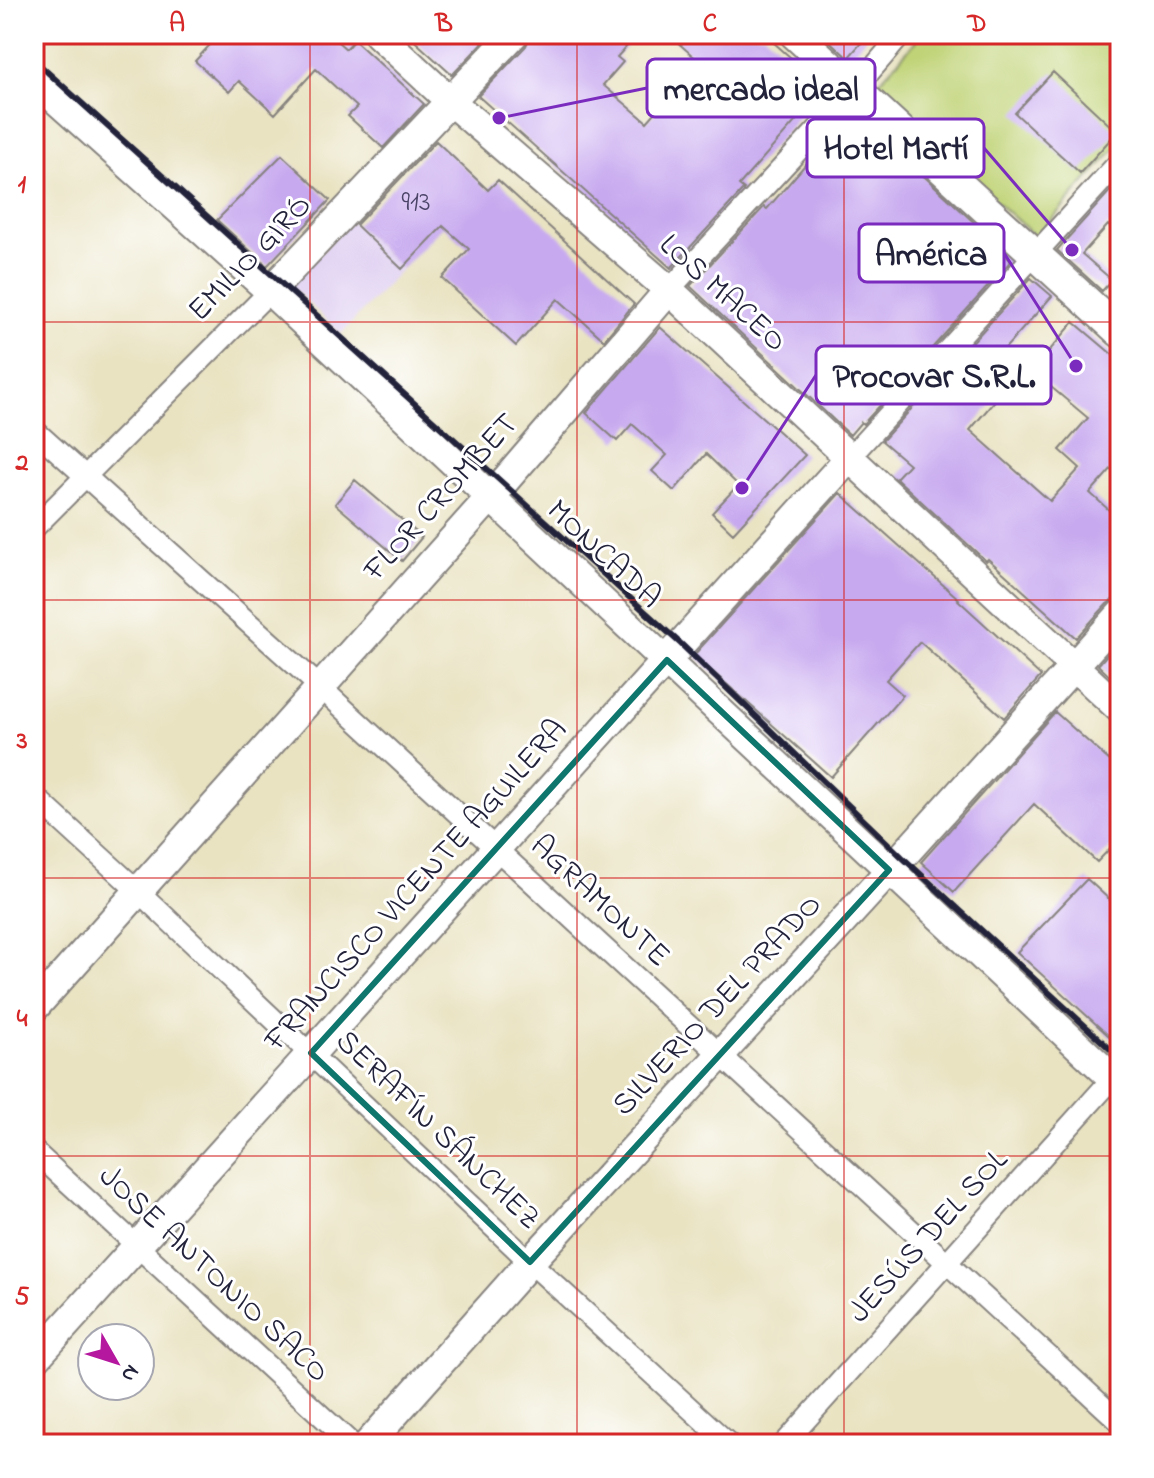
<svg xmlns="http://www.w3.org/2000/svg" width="1154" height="1478" font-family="'Indie Flower',sans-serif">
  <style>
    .built { fill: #e2d4f3 }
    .green { fill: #c0d376; stroke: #717a58; stroke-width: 2 }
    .building { fill: #c7a9ef }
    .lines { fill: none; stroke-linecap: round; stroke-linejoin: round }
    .street-casing { stroke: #86827e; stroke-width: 24 }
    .secondary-casing { stroke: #86827e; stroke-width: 32 }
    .primary-casing { stroke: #86827e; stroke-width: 34 }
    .street { stroke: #fff; stroke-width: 20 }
    .secondary { stroke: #fff; stroke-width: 28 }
    .primary { stroke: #fff; stroke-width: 30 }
    .rail { stroke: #22223b; stroke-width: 6 }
    .marked { fill: none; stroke: #0f766e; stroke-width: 6; stroke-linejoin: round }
    .grid { fill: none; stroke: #d62828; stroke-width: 2; stroke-opacity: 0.55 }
    .labels { text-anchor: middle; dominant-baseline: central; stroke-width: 6; stroke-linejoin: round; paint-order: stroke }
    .number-label { font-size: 28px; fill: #4b4468 }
    .street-label { font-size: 32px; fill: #22223b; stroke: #fff }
    .leader { fill: none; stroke: #7b2cbf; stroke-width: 3 }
    .callout-dot { fill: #7b2cbf; stroke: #fff; stroke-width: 3 }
    .callout { fill: #fff; stroke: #7b2cbf; stroke-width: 3 }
    .callout-label { font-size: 34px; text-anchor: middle; font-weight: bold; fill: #22223b }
    .neatline { fill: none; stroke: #d62828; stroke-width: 3 }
    .grid-label { font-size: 26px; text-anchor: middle; font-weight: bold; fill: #d62828 }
  </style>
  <rect width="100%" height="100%" fill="#fff"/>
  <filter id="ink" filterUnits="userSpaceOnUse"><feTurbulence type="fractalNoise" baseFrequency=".0125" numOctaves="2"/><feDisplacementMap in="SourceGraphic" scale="16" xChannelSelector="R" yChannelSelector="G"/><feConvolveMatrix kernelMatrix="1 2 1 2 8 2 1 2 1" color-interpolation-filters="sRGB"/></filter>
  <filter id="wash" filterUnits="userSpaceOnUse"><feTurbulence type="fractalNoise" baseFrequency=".006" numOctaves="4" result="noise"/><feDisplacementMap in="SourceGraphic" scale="32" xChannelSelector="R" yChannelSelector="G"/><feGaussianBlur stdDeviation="1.8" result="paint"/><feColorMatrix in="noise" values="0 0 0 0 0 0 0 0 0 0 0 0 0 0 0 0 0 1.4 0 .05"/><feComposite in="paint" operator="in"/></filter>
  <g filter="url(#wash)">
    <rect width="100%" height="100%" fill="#e9e3c2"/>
    <!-- built -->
    <path class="built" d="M351,221L402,269L341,334L290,285Z"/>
    <!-- green -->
    <path class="green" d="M922,34H1120V143L1036,237L871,91Z"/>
    <g id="blocks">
      <!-- building -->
      <path class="building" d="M220,34H329L346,49L354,40L424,104L383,148L348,116L357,107L316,69L275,114L239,81L229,92L195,61Z
        M407,34H491L452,75Z
        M531,34H638L617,57L623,62L603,85L647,122L700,62L668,34H764L825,88L739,185L744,189L671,268L478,96L526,46Z
        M822,34H869L848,58Z
        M1053,72L1117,132L1080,173L1015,113Z
        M849,114L927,179L1007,253L1005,255L1011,261L863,424L861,422L850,435L690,286L764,207L767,209Z
        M436,141L488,190L498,180L634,304L604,340L558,299L516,346L442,278L469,249L443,226L402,269L356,225Z
        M282,155L330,200L267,266L217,220Z
        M1120,180V235L1108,225L1082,254L1112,280L1102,291L1057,250Z
        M1031,278L1052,296L1000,354L1020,371L970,430L1050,501L1080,468L1060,450L1088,418L1032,371L1074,322L1120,361V459L1090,493L1120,520V598L1114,599L1107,604L1076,638L988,559L986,561L896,478L909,464L882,441Z
        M660,327L805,455L733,533L712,513L738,485L706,454L674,491L652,471L667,455L632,424L617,441L586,413Z
        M355,480L422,537L402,561L335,504Z
        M840,493L959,599L958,600L1041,676L1004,718L920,642L886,680L903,695L831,777L694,655Z
        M1120,640V686L1098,665Z
        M1055,712L1111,762L1120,752V838L1097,862L1034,804L954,892L921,862Z
        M1087,879L1111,901L1120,891V1046L1017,952Z"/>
    </g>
  </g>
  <g filter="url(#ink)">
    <use href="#blocks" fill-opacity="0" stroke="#86827e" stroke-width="2"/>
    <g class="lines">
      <!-- street casing -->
      <g class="street-casing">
        <path id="street" d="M669,290L855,89L902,34
          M34,430L320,687L1120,1422
          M850,457L1120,161
          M34,528L270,291
          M34,796L138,891L530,1262L729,1444
          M34,1151L352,1444
          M784,1444L1120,1070"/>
      </g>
      <!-- secondary casing -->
      <g class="secondary-casing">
        <path id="secondary" d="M378,34L450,101L669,290L1120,709
          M34,80L270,291L1120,1085
          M270,291L514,34
          M34,1008L503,483L669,290
          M34,1360L850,457
          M368,1444L530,1262L902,857L1120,615"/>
      </g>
      <!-- primary casing -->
      <g class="primary-casing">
        <path id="primary" d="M795,34L1120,332"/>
      </g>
      <!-- street -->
      <use href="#street" class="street"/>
      <!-- secondary -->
      <use href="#secondary" class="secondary"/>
      <!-- primary -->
      <use href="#primary" class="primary"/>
      <!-- rail -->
      <path class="rail" d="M34,60L681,644L902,857L1120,1058"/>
    </g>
  </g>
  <!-- marked area -->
  <path class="marked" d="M667,660L889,870L530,1262L311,1053Z"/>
  <!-- grid -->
  <path class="grid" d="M310,34V1444M577,34V1444M844,34V1444M34,322H1120M34,600H1120M34,878H1120M34,1156H1120"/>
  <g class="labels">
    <!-- number labels -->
    <g class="number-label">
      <text x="416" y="203">913</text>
    </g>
    <!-- street labels -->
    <g class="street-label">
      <text transform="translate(251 259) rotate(-46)">EMILIO GIRÓ</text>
      <text transform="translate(722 294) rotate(42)">LOS MACEO</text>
      <text transform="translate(442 498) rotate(-48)">FLOR CROMBET</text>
      <text transform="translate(603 555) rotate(43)">MONCADA</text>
      <text transform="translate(417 886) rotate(-48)">FRANCISCO VICENTE AGUILERA</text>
      <text transform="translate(599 902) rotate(43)">AGRAMONTE</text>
      <text transform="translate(718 1006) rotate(-47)">SILVERIO DEL PRADO</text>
      <text transform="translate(437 1131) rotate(44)">SERAFÍN SÁNCHEZ</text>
      <text transform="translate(929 1237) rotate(-48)">JESÚS DEL SOL</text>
      <text transform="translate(213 1275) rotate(43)">JOSE ANTONIO SACO</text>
    </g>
  </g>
  <!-- callouts -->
  <path class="leader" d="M499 118L647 88M1072 250L984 148M1076 366L1004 253M742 488L816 375"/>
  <g class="callout-dot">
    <circle cx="499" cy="118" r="8"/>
    <circle cx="1072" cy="250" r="8"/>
    <circle cx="1076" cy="366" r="8"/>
    <circle cx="742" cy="488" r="8"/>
  </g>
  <g class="callout">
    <rect x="647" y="59" width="228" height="58" rx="8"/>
    <rect x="807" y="119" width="177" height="58" rx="8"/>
    <rect x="859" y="224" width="145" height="58" rx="8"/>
    <rect x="816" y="346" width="235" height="58" rx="8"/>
  </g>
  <g class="callout-label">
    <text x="761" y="100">mercado ideal</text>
    <text x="896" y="159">Hotel Martí</text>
    <text x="931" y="265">América</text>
    <text x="934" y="387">Procovar S.R.L.</text>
  </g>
  <!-- margin -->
  <rect width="1154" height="1478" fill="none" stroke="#fff" stroke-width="88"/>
  <!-- north arrow -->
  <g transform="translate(116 1362) rotate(129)"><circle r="38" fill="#ffffff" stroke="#a7a7b1" stroke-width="2"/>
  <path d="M0-6L14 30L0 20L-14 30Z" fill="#b5179e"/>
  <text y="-12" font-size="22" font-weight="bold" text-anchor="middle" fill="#22223b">N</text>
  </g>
  <rect x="44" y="44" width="1066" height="1390" class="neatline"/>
  <g class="grid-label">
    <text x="177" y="31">A</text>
    <text x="444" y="31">B</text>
    <text x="710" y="31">C</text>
    <text x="977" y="31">D</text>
    <text x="22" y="192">1</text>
    <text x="22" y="470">2</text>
    <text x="22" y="748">3</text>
    <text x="22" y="1026">4</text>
    <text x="22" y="1304">5</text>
  </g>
</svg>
